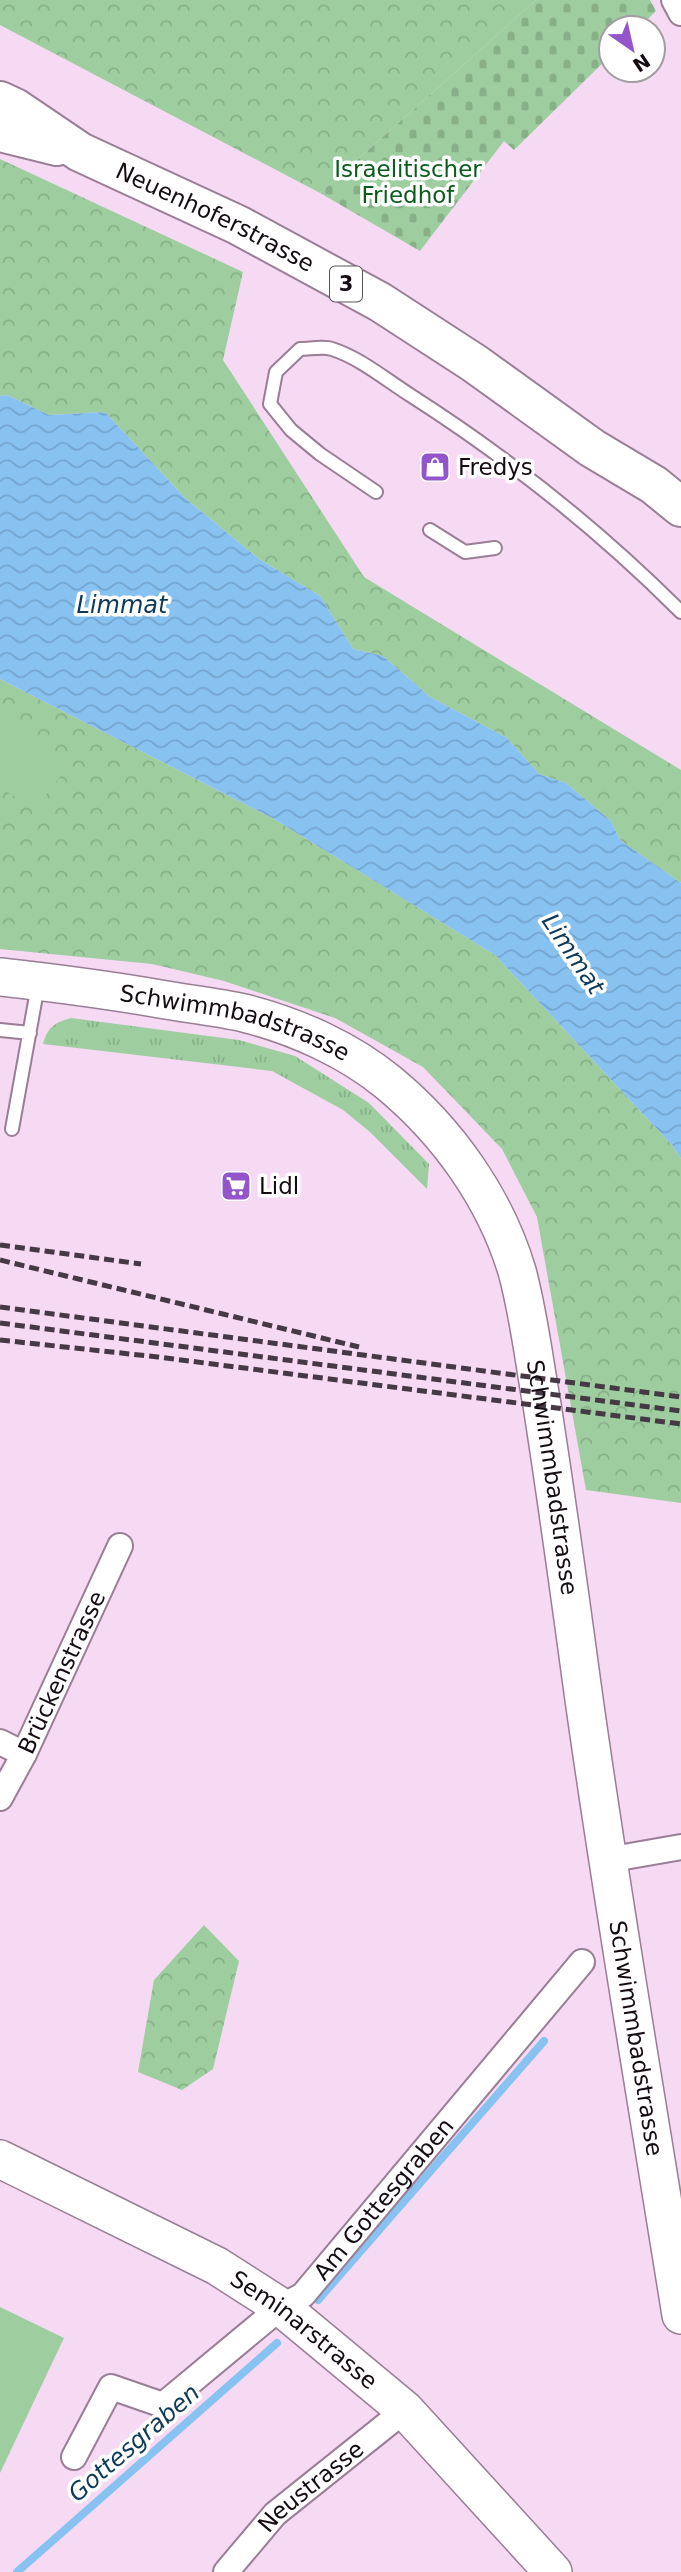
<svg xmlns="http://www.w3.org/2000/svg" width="681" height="2572" font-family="'DejaVu Sans',sans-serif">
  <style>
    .grass { fill: url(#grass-tufts) }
    .forest { fill: url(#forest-crowns) }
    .cemetery { fill: url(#cemetery-stones) }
    .pitch { fill: #9ecea0 }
    .water { fill: url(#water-waves) }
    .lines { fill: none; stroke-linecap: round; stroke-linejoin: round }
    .stream { stroke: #88c2f1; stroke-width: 8 }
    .lane-casing { stroke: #997e96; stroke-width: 16 }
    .street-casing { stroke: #997e96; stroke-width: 28 }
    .secondary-casing { stroke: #997e96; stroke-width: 40 }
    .primary-casing { stroke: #997e96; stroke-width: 42 }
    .lane { stroke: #fff; stroke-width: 12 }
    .street { stroke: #fff; stroke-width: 24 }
    .secondary { stroke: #fff; stroke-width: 37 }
    .primary { stroke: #fff; stroke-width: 38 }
    .rail { stroke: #463945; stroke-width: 5; stroke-dasharray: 10 5; stroke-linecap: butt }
    .labels { text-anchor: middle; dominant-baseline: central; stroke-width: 7; stroke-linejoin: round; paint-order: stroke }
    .shield { fill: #fff; stroke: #5a545a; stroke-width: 2 }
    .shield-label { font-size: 21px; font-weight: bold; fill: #140b13 }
    .park-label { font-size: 23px; fill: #0a5c1d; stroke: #fff }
    .street-label { font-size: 23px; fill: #140b13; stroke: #fff }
    .poi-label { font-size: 23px; fill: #140b13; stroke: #fff; text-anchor: start }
    .water-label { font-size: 24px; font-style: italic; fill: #0d3a59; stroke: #fff }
  </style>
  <defs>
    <pattern id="grass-tufts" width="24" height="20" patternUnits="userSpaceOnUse" patternTransform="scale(1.75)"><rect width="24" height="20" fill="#9ecea0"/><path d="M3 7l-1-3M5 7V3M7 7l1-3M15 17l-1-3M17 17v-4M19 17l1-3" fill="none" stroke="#87b089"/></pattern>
    <pattern id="forest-crowns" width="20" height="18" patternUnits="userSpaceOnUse" patternTransform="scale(1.75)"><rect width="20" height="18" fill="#9ecea0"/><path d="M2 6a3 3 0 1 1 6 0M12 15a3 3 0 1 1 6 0" fill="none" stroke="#87b089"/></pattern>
    <pattern id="cemetery-stones" width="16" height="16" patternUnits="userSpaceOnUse" patternTransform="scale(1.75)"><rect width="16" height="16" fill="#9ecea0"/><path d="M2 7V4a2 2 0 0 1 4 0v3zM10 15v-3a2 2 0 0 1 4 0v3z" fill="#87b089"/></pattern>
    <pattern id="water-waves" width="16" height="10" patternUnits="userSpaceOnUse" patternTransform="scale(1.75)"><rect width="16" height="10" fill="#88c2f1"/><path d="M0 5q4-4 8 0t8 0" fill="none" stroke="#74a5ce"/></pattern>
  </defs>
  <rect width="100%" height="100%" fill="#f6d9f3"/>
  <!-- grass -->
  <path class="grass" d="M71,1018L239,1040L295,1056L369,1103L429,1164L427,1189L370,1132L343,1110L272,1071L43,1044C48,1027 54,1023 71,1018Z"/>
  <!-- forest -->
  <path class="forest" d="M0,0H536L320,193L0,25Z
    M0,159L243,272L223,360L364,577L681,770V883L620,840L611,821L566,783L539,774L507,738L430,697L383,656L353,649L320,596L259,559L186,499L105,412L49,415L7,395L0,396Z
    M0,679L274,819L495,955L672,1145L681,1159V1503L586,1490L537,1217L502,1149L423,1067L335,1018L224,981L152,964L0,949Z
    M204,1925L239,1961L213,2069L182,2090L138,2072L154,1980Z"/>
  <!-- cemetery -->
  <path class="cemetery" d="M536,0H650L656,11L639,28H611V55L514,150L504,141L420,251L320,193Z"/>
  <!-- pitch -->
  <path class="pitch" d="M0,714L70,764L34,810L0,787Z
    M0,2307L64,2338L0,2473Z"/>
  <!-- water -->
  <path class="water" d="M7,395L49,415L105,412L186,499L259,559L320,596L353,649L383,656L430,697L507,738L539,774L566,783L611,821L620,840L681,883V1159L672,1145L495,955L274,819L0,679V396Z"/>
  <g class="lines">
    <!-- stream -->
    <path class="stream" d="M318,2300L544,2041
      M17,2572L277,2343"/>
    <!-- lane casing -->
    <g class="lane-casing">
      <path id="lane" d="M376,492L320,454L291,430L270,404L276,372L300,349C310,349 323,346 332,349C360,358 385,379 410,395C507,457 600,531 681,612
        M430,530L465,552L495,548
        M0,1030L30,1033
        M12,1129L38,985"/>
    </g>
    <!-- street casing -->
    <g class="street-casing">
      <g id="street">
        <path d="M674,0L681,13"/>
        <path d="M0,1742L24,1754"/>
        <path id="s1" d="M0,1798L24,1754L120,1546"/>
        <path d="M607,1860L681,1847"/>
        <path id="s2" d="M74,2457L111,2387L163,2405L281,2307L303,2295L582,1962"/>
        <path id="s3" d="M226,2572L275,2514L405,2410"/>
      </g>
    </g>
    <!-- secondary casing -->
    <g class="secondary-casing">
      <g id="secondary">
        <path id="s4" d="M0,977C54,983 107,990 160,999C188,1004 217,1007 244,1013C296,1026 349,1050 389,1083C448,1132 495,1198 517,1271C529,1315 534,1361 542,1405C557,1501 570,1596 583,1692C612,1900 648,2108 681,2315"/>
        <path id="s5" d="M0,2159L217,2266L281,2307L405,2410L553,2572"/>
      </g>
    </g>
    <!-- primary casing -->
    <g class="primary-casing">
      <g id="primary">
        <path id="s6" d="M0,101L15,108L80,152L238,225L380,302L474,363L592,448L654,485L681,507"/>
        <path d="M0,132L57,146"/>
      </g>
    </g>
    <!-- lane -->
    <use href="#lane" class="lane"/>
    <!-- street -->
    <use href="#street" class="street"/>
    <!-- secondary -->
    <use href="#secondary" class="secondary"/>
    <!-- primary -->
    <use href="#primary" class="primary"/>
    <!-- rail -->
    <path class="rail" d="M0,1245L141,1264
      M0,1260L359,1347
      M0,1307L681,1397
      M0,1323L681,1411
      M0,1340L158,1357L681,1424"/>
  </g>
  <!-- icons -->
  <defs>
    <g id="shop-square" transform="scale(1.575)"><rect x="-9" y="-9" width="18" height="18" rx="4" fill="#9455ca" stroke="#fff"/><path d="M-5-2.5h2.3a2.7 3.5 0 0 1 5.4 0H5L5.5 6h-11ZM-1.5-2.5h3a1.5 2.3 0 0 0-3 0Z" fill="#fff"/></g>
    <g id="supermarket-square" transform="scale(1.575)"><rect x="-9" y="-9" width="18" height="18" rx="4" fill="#9455ca" stroke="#fff"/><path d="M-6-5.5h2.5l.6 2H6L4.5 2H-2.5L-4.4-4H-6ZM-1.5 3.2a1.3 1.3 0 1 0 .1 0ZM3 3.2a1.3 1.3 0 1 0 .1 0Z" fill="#fff"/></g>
  </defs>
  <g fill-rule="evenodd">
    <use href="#shop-square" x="435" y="467"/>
    <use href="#supermarket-square" x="236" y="1186"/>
  </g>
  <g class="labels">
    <!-- shield labels -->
    <rect class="shield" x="330" y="266.5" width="32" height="35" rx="5"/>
    <g class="shield-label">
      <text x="346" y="284">3</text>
    </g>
    <!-- park labels -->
    <g class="park-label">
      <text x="408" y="169">Israelitischer<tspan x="408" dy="26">Friedhof</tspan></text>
    </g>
    <!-- street labels -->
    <g class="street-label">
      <text stroke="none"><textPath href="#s6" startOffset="245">Neuenhoferstrasse</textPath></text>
      <text stroke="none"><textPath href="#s4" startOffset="240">Schwimmbadstrasse</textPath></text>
      <text stroke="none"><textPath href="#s4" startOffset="849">Schwimmbadstrasse</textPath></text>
      <text stroke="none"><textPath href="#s1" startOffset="140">Brückenstrasse</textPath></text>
      <text stroke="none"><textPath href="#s4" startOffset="1416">Schwimmbadstrasse</textPath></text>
      <text stroke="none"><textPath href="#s2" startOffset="438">Am Gottesgraben</textPath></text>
      <text stroke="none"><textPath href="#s5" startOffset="350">Seminarstrasse</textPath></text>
      <text stroke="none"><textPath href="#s3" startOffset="121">Neustrasse</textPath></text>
    </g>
    <!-- poi labels -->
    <g class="poi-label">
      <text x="458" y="467">Fredys</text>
      <text x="259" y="1186">Lidl</text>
    </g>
    <!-- water labels -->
    <g class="water-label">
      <text x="122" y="605">Limmat</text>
      <text transform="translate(573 954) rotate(56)">Limmat</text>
      <text transform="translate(134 2443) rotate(-41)">Gottesgraben</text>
    </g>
  </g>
  <!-- north arrow -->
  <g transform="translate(632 49) rotate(146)"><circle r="33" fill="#ffffff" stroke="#a19da1" stroke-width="2"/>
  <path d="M0-5L12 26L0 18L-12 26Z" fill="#9455ca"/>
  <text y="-10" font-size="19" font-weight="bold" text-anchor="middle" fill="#140b13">N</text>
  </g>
</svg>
